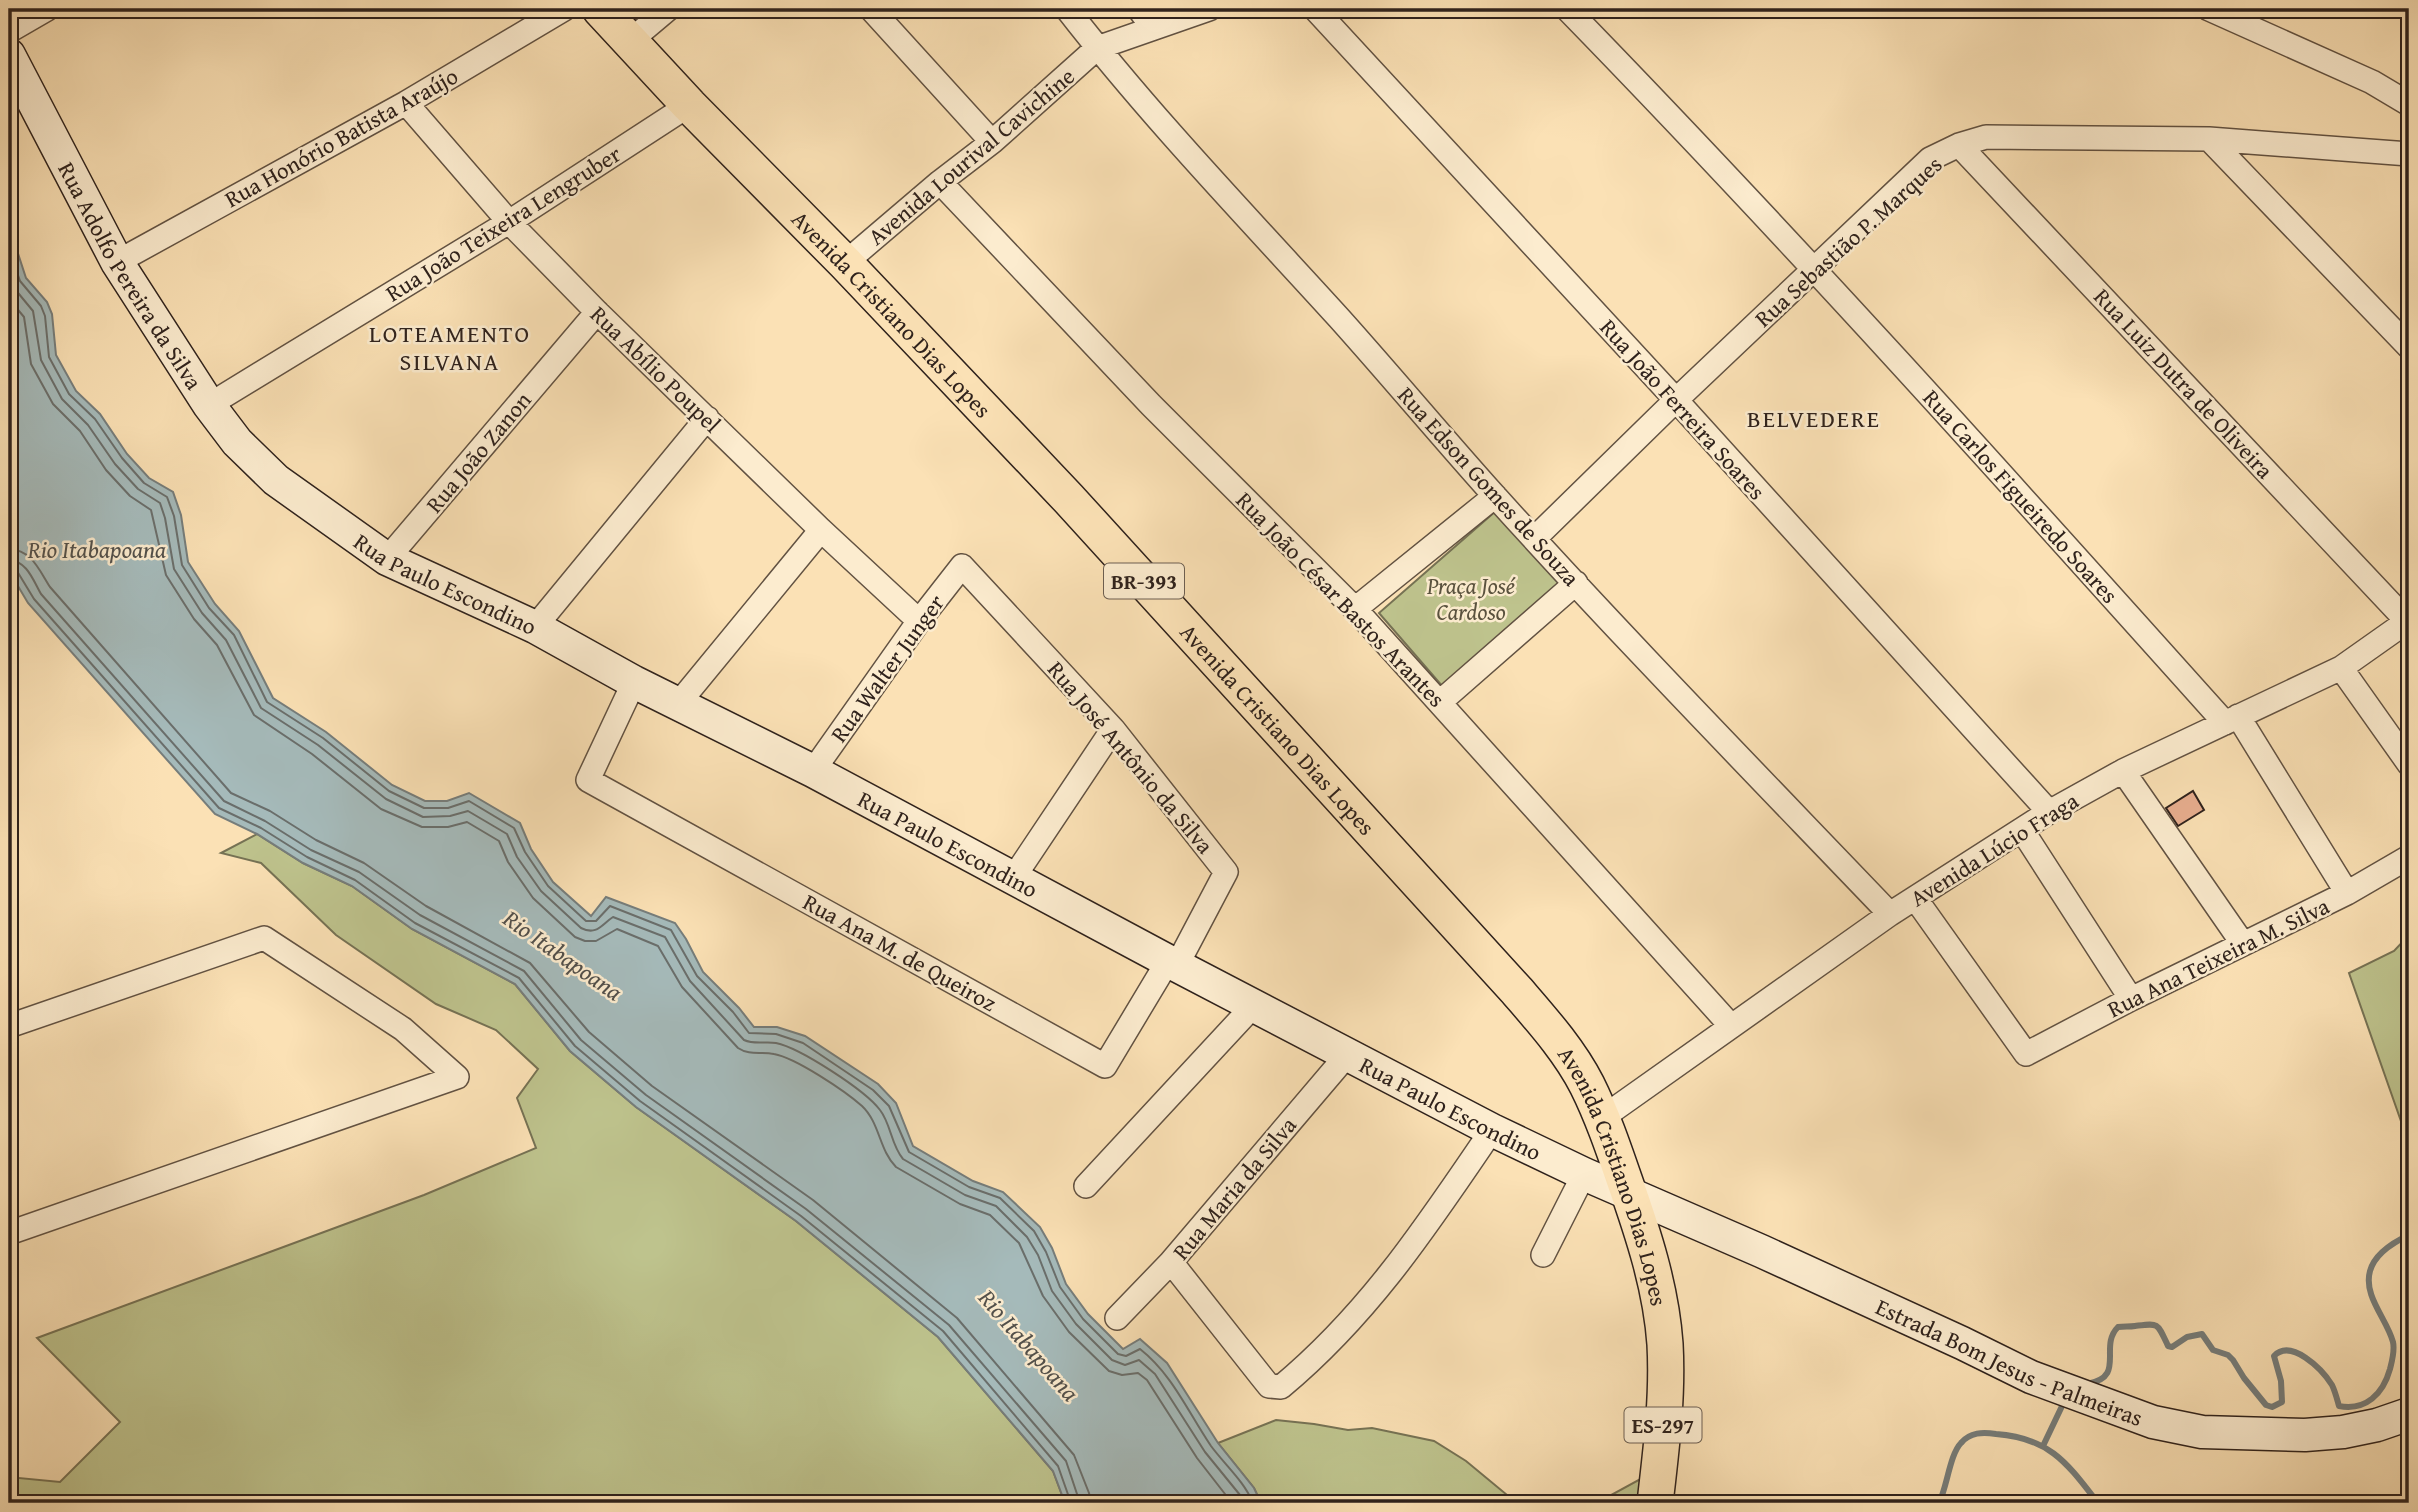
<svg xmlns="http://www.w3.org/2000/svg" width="2418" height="1512" font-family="'Gentium Book Plus',serif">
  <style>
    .green { fill: #bec38d; stroke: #767254; stroke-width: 2 }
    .water { fill: #a5baba; stroke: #767d7b; stroke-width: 2 }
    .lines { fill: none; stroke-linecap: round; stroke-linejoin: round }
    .shore { stroke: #6a6e6b; stroke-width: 2 }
    .stream { stroke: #767d7b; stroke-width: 6 }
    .building { fill: #e8ae8f; stroke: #2f221c; stroke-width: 2 }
    .minor-casing { stroke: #625242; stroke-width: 26 }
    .secondary-casing { stroke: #2f221c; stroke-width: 35 }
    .primary-casing { stroke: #2f221c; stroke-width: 38 }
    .minor { stroke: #fceccf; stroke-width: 23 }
    .secondary { stroke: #fceccf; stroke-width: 32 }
    .primary { stroke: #fbe1b5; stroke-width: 35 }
    .labels { text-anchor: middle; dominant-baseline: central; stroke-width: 5; stroke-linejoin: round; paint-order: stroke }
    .shield { fill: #fceccf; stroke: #6c5f52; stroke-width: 2 }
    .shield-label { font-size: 21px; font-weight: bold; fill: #2f221c }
    .street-label { font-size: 23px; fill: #2f221c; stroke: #fceccf }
    .park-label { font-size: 23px; font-style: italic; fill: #5a523e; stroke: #fceccf }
    .neighbourhood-label { font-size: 24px; letter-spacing: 2px; fill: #2f221c; stroke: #fceccf }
    .water-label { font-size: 24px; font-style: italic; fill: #52504b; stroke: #fceccf }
  </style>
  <rect width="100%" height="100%" fill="#fbe1b5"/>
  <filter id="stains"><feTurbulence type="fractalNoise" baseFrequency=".00286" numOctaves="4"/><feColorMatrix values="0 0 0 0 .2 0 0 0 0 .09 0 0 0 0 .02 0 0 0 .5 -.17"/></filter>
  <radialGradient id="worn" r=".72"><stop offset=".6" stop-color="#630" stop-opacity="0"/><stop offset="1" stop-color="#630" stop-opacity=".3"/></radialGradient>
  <!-- green -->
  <path class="green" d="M1497,510L1561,584L1443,687L1379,613Z
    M257,834L303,863L352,886L412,929L515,984L570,1051L636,1107L796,1221L938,1337L1053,1471L1065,1503H9V1477L60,1482L120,1422L37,1338L424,1195L536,1148L517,1098L538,1069L496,1030L436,1004L336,935L261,863L221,853Z
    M2409,935V1144L2349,973L2394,951Z
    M1276,1420L1314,1424L1348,1430L1372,1428L1434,1441L1466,1461L1507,1495L1521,1503H1261L1254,1488L1218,1443Z
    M1655,1471L1650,1503H1581L1604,1499Z"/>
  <!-- water -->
  <path class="water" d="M9,226L26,278L47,302L52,314L56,355L76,391L100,414L127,454L149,478L173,492L181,515L188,562L215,604L239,631L273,698L326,732L392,785L425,801H447L469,793L520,823L531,849L553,882L591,916L606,897L675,923L686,939L703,972L739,1008L754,1027H777L805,1036L878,1084L896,1103L913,1146L973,1181L1003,1192L1040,1227L1052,1248L1066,1284L1088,1314L1123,1349L1140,1339L1167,1363L1218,1443L1254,1488L1261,1503H1065L1053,1471L938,1337L796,1221L636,1107L570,1051L515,984L412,929L352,886L303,863L257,834L215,814L28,603L9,571Z"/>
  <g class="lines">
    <!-- shore -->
    <path class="shore" d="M9,249L20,281L41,306L45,316L49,357L69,394L95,419L122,458L144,483L167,497L174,516L182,565L209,608L234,635L267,702L323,738L389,791L424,808H448L469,801L514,828L525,852L548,886L586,921H596L610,906L671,930L697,976L733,1012L749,1033L776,1034L803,1043L873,1090L889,1106L909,1152L969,1187L1000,1198L1034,1231L1046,1252L1060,1287L1083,1319L1118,1354L1126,1356L1140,1349C1172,1374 1188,1412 1211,1446C1225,1465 1244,1481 1253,1503
      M9,277L14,288L33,311L41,360L62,399L88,425L115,464L138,489L160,503L165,518L174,569L202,613L226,640L261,708L318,745L386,799L423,817L450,816L468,811L507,834L517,857L541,891L581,928C597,936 602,924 613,917L665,937L690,981L744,1040C755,1045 765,1041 776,1043C800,1048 865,1090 880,1110C891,1124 891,1145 903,1159L965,1195L996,1206L1027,1237L1038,1255L1052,1291L1076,1324L1112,1360L1125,1365L1139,1360L1155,1374L1205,1452L1240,1495L1244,1503
      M9,299L24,317L31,364L53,404L80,431L106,470L130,496L151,510L166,575L194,619L217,645L254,715L312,754L381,809L422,827H448L467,822L499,841L508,862L533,898L575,937L585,941H596L617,929L658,946L682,987L738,1048C750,1056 761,1051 774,1054C796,1058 845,1091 862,1106C880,1123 879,1150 896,1167L960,1204L990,1215L1019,1243L1043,1296L1069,1332L1109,1371L1122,1375L1138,1373L1147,1380L1197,1458L1232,1503
      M9,549C32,550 39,570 50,587L231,793L270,811L316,840L364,863L426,906L530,963L589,1032L652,1086L813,1200L957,1318L1074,1455L1089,1493L1091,1503
      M9,560C27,561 33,580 41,594L224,801L265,821L311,850L359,872L420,915L524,971L581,1040L646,1095L806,1209L949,1325L1066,1461L1080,1503
      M9,568L17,571L34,599L219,808L261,828L307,857L355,880L415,923L519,978L575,1046L640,1101L801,1216L943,1331L1058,1466L1071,1503"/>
    <!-- stream -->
    <path class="stream" d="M2087,1384C2127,1377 2098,1347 2118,1327C2124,1326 2129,1327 2135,1326C2159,1323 2157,1322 2168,1346L2172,1347L2187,1337L2202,1334L2213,1350L2228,1355L2233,1360L2244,1378L2266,1405L2272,1407L2282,1402L2281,1381L2274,1356C2291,1338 2322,1369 2332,1385C2335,1391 2337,1399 2339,1406C2366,1411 2383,1394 2390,1369C2392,1361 2395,1351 2393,1342C2387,1319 2363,1296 2370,1271C2375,1253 2394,1242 2409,1235
      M2043,1446L2063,1404
      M1939,1503C1947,1487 1950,1454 1961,1443C1970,1432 1983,1432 1996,1434C2050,1438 2067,1463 2098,1503"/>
  </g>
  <!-- building -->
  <path class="building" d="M2193,791L2204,810L2178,826L2166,808Z"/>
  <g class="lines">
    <!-- minor casing -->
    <g class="minor-casing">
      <path id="minor" d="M871,9L992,142
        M1067,9C1151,117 1247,217 1339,318C1391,376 1441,436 1493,494C1622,637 1757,775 1890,914
        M1139,9L1153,28
        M1315,9L1676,400L2049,812
        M1567,9C1793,241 2009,482 2225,723
        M2209,9L2372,82L2409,104
        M9,31L47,9
        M630,41L668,9
        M406,103L509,222L597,312L821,530L919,621
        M2209,139L2409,347
        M1959,145L2408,622
        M940,182L1151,405L1355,609L1731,1026
        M117,262L406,103L564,9
        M845,263L940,182L992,142L1097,48L1209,9
        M209,405L509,222L689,105
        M1535,538L1676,400L1930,159L1959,145L1986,137L2209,139L2409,154
        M387,559L597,312
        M1355,609L1495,496
        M535,627L707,418
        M2341,668L2409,764
        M634,682L588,780L1105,1066L1168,961
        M1440,702L1576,583
        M678,704L821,530
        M2238,716L2347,893
        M813,771L919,621L962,566L1113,729L1226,872L1177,965
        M2123,771L2243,944
        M2022,830L2131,999
        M1014,877L1113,729
        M1915,898L2026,1054L2131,999L2347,893L2409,857
        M9,1026L264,938L403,1029L457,1077L9,1233
        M1602,1118L1890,914L2049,812L2123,771L2341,668L2409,620
        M1086,1186L1254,1005
        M1543,1255L1584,1174
        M1171,1262L1261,1376L1269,1386L1281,1387C1370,1313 1428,1224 1492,1130
        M1117,1318L1171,1262L1347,1055"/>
    </g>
    <!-- secondary casing -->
    <g class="secondary-casing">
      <g id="secondary">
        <path id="s1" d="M9,55L117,262L209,405L237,442L276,480L387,559L535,627L634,682L813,771L1168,961L1492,1130L1584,1174L1761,1251L1962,1343L2031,1377L2153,1422L2202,1432L2305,1435L2343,1432L2377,1425L2409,1414"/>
      </g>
    </g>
    <!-- primary casing -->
    <g class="primary-casing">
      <g id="primary">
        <path id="s2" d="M600,9L689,105L845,263L1068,498L1517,991C1542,1020 1569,1050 1587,1085C1602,1115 1613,1147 1624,1179C1643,1233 1661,1287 1665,1344C1668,1397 1661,1451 1655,1503"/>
      </g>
    </g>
    <!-- minor -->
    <use href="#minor" class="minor"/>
    <!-- secondary -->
    <use href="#secondary" class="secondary"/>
    <!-- primary -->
    <use href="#primary" class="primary"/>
  </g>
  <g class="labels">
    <!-- shield labels -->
    <g class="shield">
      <rect x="1104" y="563.5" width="80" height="35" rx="5"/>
      <rect x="1624.5" y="1407.5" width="77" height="35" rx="5"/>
    </g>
    <g class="shield-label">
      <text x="1144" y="581">BR-393</text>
      <text x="1663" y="1425">ES-297</text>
    </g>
    <!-- street labels -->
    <g class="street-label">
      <text transform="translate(341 137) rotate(-29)">Rua Honório Batista Araújo</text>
      <text transform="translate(971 156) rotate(-40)">Avenida Lourival Cavichine</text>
      <text transform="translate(503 223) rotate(-32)">Rua João Teixeira Lengruber</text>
      <text transform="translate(1848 241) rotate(-42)">Rua Sebastião P. Marques</text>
      <text stroke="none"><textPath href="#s1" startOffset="252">Rua Adolfo Pereira da Silva</textPath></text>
      <text stroke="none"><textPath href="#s2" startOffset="422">Avenida Cristiano Dias Lopes</textPath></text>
      <text transform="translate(656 369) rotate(44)">Rua Abílio Poupel</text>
      <text transform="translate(2184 383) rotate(47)">Rua Luiz Dutra de Oliveira</text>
      <text transform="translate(1683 409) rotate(48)">Rua João Ferreira Soares</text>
      <text transform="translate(478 452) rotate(-50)">Rua João Zanon</text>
      <text transform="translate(1489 486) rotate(48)">Rua Edson Gomes de Souza</text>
      <text transform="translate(2021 496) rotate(48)">Rua Carlos Figueiredo Soares</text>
      <text stroke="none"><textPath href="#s1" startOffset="704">Rua Paulo Escondino</textPath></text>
      <text transform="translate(1341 599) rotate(46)">Rua João César Bastos Arantes</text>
      <text transform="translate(887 668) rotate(-54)">Rua Walter Junger</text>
      <text stroke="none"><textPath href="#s2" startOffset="989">Avenida Cristiano Dias Lopes</textPath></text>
      <text transform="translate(1131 757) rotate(50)">Rua José Antônio da Silva</text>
      <text stroke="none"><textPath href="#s1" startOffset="1270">Rua Paulo Escondino</textPath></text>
      <text transform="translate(1994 849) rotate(-32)">Avenida Lúcio Fraga</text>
      <text transform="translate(900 952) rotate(29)">Rua Ana M. de Queiroz</text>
      <text transform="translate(2218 957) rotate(-26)">Rua Ana Teixeira M. Silva</text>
      <text stroke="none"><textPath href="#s1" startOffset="1838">Rua Paulo Escondino</textPath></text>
      <text stroke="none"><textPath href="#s2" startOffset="1556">Avenida Cristiano Dias Lopes</textPath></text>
      <text transform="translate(1234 1188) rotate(-50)">Rua Maria da Silva</text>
      <text stroke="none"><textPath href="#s1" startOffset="2452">Estrada Bom Jesus - Palmeiras</textPath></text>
    </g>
    <!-- park labels -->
    <g class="park-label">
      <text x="1471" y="585">Praça José<tspan x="1471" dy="26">Cardoso</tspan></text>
    </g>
    <!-- neighbourhood labels -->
    <g class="neighbourhood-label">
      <text x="450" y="333">LOTEAMENTO<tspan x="450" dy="28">SILVANA</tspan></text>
      <text x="1814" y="418">BELVEDERE</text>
    </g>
    <!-- water labels -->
    <g class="water-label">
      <text x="97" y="549">Rio Itabapoana</text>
      <text transform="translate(563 955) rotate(35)">Rio Itabapoana</text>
      <text transform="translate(1029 1345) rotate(49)">Rio Itabapoana</text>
    </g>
  </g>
  <!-- margin -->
  <rect width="2418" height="1512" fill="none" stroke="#fbe1b5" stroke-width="35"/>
  <rect x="10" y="10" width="2397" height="1491" fill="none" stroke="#2f221c" stroke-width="3.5"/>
  <rect x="18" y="18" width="2383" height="1477" fill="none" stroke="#2f221c" stroke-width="2"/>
  <rect width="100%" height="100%" filter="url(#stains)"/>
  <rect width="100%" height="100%" fill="url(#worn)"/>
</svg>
